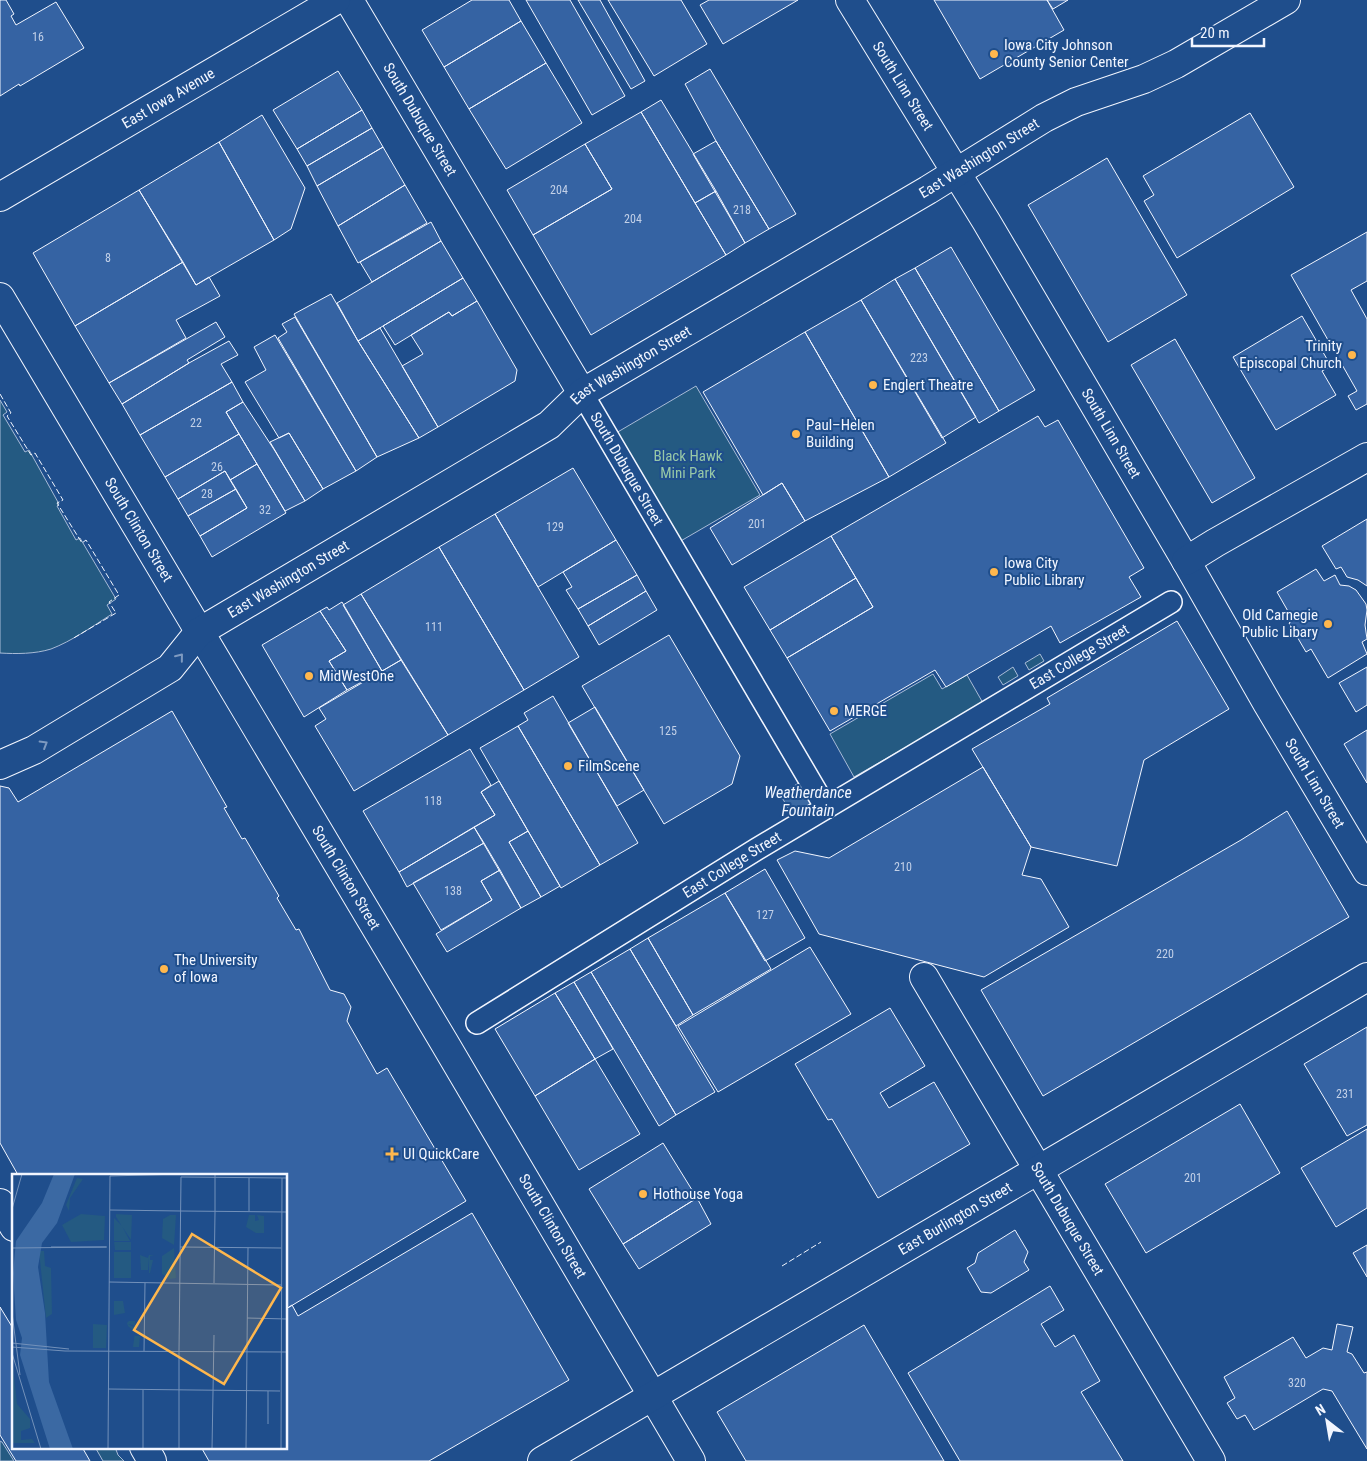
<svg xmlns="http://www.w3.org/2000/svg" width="1367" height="1461" font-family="'Roboto Condensed',sans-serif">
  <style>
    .green { fill: #245a82; stroke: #a8bbd7 }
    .water { fill: #3b69a3; stroke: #a8bbd7 }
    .building { fill: #3563a3; stroke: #f2f6ff }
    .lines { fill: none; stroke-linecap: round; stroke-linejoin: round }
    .street-casing { stroke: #f2f6ff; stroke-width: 24 }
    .secondary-casing { stroke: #f2f6ff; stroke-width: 30 }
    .primary-casing { stroke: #f2f6ff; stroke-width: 30 }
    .street { stroke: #1f4e8c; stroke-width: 21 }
    .secondary { stroke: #1f4e8c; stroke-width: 28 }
    .primary { stroke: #1f4e8c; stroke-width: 28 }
    .fence { stroke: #f2f6ff; stroke-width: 1; stroke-dasharray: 6 2.5; stroke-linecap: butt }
    .oneway { stroke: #7e9ac0 }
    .poi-dot { fill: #ffb74d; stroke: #1f4e8c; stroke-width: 2 }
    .labels { text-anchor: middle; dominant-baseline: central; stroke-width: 4; stroke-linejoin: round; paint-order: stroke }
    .number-label { font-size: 12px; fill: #c3d1e8 }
    .poi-label { font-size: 15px; fill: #f2f6ff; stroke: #1f4e8c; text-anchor: start }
    .street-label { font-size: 15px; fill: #f2f6ff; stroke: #1f4e8c }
    .park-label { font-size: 15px; fill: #97c8a6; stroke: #1f4e8c }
    .water-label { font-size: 16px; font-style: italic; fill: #f2f6ff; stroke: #1f4e8c }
    .inset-road { fill: none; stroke: #7391ba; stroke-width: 1 }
    .view { fill: #ffb74d; fill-opacity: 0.15; stroke: #ffb74d; stroke-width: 2.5 }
    .inset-edge { fill: none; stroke: #f2f6ff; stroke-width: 2.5 }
  </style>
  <rect width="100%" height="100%" fill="#1f4e8c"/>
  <!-- green -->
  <path class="green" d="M696,386L760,495L679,542L616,433Z
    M0,400L7,412L3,415L25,452L29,450L59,504L57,506L76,540L80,538L116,599L107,605L112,614C93,626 72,641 51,649C35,654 16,654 0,653Z
    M1040,654L1044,661L1029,670L1025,663Z
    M1013,667L1018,676L1003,685L998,677Z
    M933,674L942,689L967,675L983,703L854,777L830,734Z
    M0,1441L2,1442L14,1461H0Z
    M95,1447H115L118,1455L124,1461H103Z"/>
  <!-- water -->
  <path class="water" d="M816,773L837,807L800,829L780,794Z"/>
  <!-- building -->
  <path class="building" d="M0,0H6L14,14L11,16L16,25L56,2L84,48L20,86L19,84L0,96Z
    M472,0H509L521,21L444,67L422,30Z
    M526,0H570L625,96L592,115Z
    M578,0H600L645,81L631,89Z
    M608,0H681L707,44L654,76Z
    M709,0H798L723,44L700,5Z
    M934,0H1047L1064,30L980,79Z
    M1047,0H1068L1053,9Z
    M521,21L546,63L469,109L444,67Z
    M546,63L582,123L506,169L469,109Z
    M710,69L796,214L769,229L716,141L685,84Z
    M338,71L362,110L297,149L273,110Z
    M661,100L716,191L695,203L641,112Z
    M362,110L372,128L307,166L297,149Z
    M641,112L726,255L591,335L533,235L612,189L585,144Z
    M1250,113L1294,187L1177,258L1144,201L1154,195L1143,176Z
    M262,115L305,188L291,229L274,240L219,142Z
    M372,128L383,147L317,186L307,166Z
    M716,141L769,229L745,243L693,154Z
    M219,142L274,240L196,285L139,190Z
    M585,144L612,189L533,235L507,190Z
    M383,147L405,185L338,226L317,186Z
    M1107,158L1187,295L1108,342L1028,205Z
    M405,185L427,223L358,263L338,226Z
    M139,190L183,262L75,326L33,253Z
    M716,191L745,243L726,255L695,203Z
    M431,222L441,241L372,282L360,262Z
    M1367,232V281L1351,290L1367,319V404L1356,410L1348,396L1357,391L1291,275Z
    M441,241L463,278L358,341L337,303Z
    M951,247L1035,390L999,411L915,268Z
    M183,262L196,285L209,277L220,296L176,320L186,338L109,383L75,326Z
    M915,268L999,411L979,423L895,279Z
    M463,278L477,301L452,316L449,312L395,345L383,326Z
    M895,279L976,417L942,438L861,300Z
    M331,294L358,341L419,438L377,457L294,314Z
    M861,300L946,443L889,477L805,332Z
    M477,301L517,370L515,381L438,427L402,366L423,354L411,335L449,312L452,316Z
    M1302,316L1331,366L1322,371L1336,395L1276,430L1233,357Z
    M295,317L377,457L356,471L278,338L287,332L282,324Z
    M216,322L225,337L187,360L189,363L122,404L109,383Z
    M380,328L438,427L419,438L358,341Z
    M805,332L889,477L805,521L782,483L763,495L703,392Z
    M275,335L356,471L323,489L289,433L279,438L245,382L266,370L254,347Z
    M1175,339L1255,478L1212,503L1131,365Z
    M229,341L238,355L221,364L232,382L140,435L122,404L189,363Z
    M232,382L243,402L226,412L239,434L165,477L140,435Z
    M243,402L275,451L305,501L285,511L226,412Z
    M1038,416L1045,427L1058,420L1144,568L1129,577L1141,597L1060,643L1051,626L946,687L935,670L830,731L787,658L873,607L831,536Z
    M289,433L323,489L305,501L270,442Z
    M239,434L257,464L230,480L225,471L178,499L165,477Z
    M257,464L286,513L212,557L200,536L247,508L230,480Z
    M573,468L616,540L538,587L495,514Z
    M225,471L236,489L188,516L178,499Z
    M782,483L805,521L732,565L710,528Z
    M236,489L247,508L200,536L188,516Z
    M495,514L579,657L524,690L439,547Z
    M1367,519V586L1358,580L1347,577L1341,567L1336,569L1322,546Z
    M831,536L856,578L770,630L744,587Z
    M616,540L637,575L578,609L566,590L572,587L563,572Z
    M439,547L524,690L448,735L361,594Z
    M1316,569L1324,581L1335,575L1340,585L1349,586L1356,590L1366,604L1367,610L1365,625L1367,639L1362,642L1367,654L1328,678L1311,649L1306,652L1289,623L1293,620L1277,592Z
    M637,575L646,591L588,626L578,609Z
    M856,578L873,607L787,658L770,630Z
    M646,591L657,610L599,645L588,626Z
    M361,594L401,660L382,671L343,605Z
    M342,602L382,671L347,690L329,661L346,651L320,611L327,607L329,610Z
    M320,611L346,651L329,661L347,690L304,717L262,645Z
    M1177,621L1229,709L1144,760L1117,866L1031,847L972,749L1050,704L1047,698Z
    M669,635L740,756L732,784L664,824L582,686Z
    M401,660L448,735L354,791L315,726L326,719L319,708Z
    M1367,667V705L1356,712L1339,683Z
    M553,696L638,843L600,865L518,726L528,720L524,713Z
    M595,707L644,790L617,806L568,723Z
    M172,711L227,807L224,808L242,839L245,838L279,896L277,898L296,930L299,929L330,990L344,994L351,1007L347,1021L377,1074L387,1068L466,1201L286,1309V1175H18L0,1143V786L9,788L18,802Z
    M518,726L600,865L561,888L480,748Z
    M1367,730V783L1344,744Z
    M470,749L491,785L481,792L495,815L399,872L363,811Z
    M983,767L1031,847L1022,875L1041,879L1069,927L984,977L819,934L777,860L795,851L829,858Z
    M499,781L528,831L509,842L541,897L521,908L474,827L495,815L481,792Z
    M1287,811L1349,917L1043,1096L981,990L1241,840Z
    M474,827L484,843L407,887L399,872Z
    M528,831L560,886L541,897L509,842Z
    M484,843L500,870L481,881L492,900L441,930L413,883Z
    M765,869L805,938L765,961L725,893Z
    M500,870L521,908L447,952L436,934L492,900L481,881Z
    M725,893L771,969L693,1015L648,938Z
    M648,938L693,1015L676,1026L630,949Z
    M810,947L851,1014L718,1092L678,1026Z
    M630,949L715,1092L676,1115L591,972Z
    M591,972L676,1115L659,1126L574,982Z
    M574,982L613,1049L595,1059L555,993Z
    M555,993L595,1059L535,1096L495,1029Z
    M890,1008L925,1066L880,1093L889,1108L934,1082L970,1144L878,1198L832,1119L828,1120L795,1064Z
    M1367,1027V1125L1347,1136L1304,1064Z
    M595,1059L640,1134L579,1170L535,1096Z
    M1240,1104L1280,1173L1146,1253L1105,1184Z
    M1367,1129V1208L1336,1227L1301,1168Z
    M663,1143L697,1198L623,1244L589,1189Z
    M697,1198L711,1224L639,1269L623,1244Z
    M472,1213L569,1380L429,1461H209L201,1447H286V1309L292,1305L298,1316Z
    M1015,1230L1028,1252L1024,1262L1029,1270L991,1293L981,1292L967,1268L975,1263L978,1253Z
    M1367,1245V1277L1353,1253Z
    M1050,1286L1064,1310L1041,1324L1055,1347L1074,1335L1100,1381L1081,1392L1123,1461H960L908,1373Z
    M0,1307L14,1330V1447H82L90,1461H16L0,1435Z
    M1337,1324L1353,1327L1347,1352L1352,1354L1364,1373L1367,1372V1449L1332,1391L1323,1389L1254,1430L1245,1415L1237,1419L1227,1403L1235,1398L1224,1377L1293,1337L1306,1358L1323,1348L1332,1350Z
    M864,1325L944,1461H746L717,1412Z"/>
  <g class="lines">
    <!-- street casing -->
    <g class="street-casing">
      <g id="street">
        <path id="s1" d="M582,393L826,808"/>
        <path id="s2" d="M477,1023L757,849L1171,602"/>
      </g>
    </g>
    <!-- secondary casing -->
    <g class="secondary-casing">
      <g id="secondary">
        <path id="s3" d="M349,0L582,393"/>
        <path id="s4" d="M850,0L986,221L1078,377L1186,561L1267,703L1367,871"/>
        <path id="s5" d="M0,197L336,0"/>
        <path id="s6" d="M0,297L444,1042L691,1461"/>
        <path d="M1186,561L1215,543L1367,457"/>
        <path id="s7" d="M0,765L34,750L170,668L199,632L549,425L582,393L928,190L1044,118L1076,102L1144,79L1176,64L1286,0"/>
        <path id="s8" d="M924,977L1211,1461"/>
        <path d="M0,1203L14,1227"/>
        <path d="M144,1447L152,1461"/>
      </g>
    </g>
    <!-- primary casing -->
    <g class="primary-casing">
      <g id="primary">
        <path id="s9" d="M542,1461L1367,977"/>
      </g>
    </g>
    <!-- street -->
    <use href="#street" class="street"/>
    <!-- secondary -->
    <use href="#secondary" class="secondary"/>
    <!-- primary -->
    <use href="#primary" class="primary"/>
    <!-- fence -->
    <path class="fence" d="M0,394L11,413L7,416L31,455L35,453L63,500L57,503L82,543L86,540L119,595L109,602L116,613L72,639
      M782,1266L821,1242"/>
  </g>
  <!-- one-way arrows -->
  <defs><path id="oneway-chevron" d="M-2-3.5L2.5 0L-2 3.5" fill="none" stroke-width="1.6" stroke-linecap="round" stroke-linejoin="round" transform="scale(1.25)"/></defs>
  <g class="oneway">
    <use href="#oneway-chevron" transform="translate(180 657) rotate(-51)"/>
    <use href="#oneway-chevron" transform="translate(44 744) rotate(-31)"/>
  </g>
  <!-- markers -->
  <g class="poi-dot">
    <circle cx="994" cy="54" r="5"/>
    <circle cx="1352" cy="355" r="5"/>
    <circle cx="873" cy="385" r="5"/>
    <circle cx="796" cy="434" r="5"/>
    <circle cx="994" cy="572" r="5"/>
    <circle cx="1328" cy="624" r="5"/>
    <circle cx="309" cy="676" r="5"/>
    <circle cx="834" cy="711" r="5"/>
    <circle cx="568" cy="766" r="5"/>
    <circle cx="164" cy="969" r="5"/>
    <path d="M389.5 1146.5h5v5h5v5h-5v5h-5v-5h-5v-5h5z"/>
    <circle cx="643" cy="1194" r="5"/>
  </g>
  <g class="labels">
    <!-- number labels -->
    <g class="number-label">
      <text x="38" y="37">16</text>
      <text x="559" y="190">204</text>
      <text x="742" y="210">218</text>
      <text x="633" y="219">204</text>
      <text x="108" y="258">8</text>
      <text x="919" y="358">223</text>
      <text x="196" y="423">22</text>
      <text x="217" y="467">26</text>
      <text x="207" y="494">28</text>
      <text x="265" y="510">32</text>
      <text x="757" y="524">201</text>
      <text x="555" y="527">129</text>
      <text x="434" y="627">111</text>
      <text x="668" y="731">125</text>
      <text x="433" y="801">118</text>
      <text x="903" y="867">210</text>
      <text x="453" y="891">138</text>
      <text x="765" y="915">127</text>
      <text x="1165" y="954">220</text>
      <text x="1345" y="1094">231</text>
      <text x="1193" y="1178">201</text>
      <text x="1297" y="1383">320</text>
    </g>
    <!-- poi labels -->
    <g class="poi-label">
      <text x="1004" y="45">Iowa City Johnson<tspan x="1004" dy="17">County Senior Center</tspan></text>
      <text x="1342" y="346" text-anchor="end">Trinity<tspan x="1342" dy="17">Episcopal Church</tspan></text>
      <text x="883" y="385">Englert Theatre</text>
      <text x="806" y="425">Paul–Helen<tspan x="806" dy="17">Building</tspan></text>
      <text x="1004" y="563">Iowa City<tspan x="1004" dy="17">Public Library</tspan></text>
      <text x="1318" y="615" text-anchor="end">Old Carnegie<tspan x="1318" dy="17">Public Libary</tspan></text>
      <text x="319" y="676">MidWestOne</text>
      <text x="844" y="711">MERGE</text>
      <text x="578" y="766">FilmScene</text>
      <text x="174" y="960">The University<tspan x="174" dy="17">of Iowa</tspan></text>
      <text x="403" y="1154">UI QuickCare</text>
      <text x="653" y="1194">Hothouse Yoga</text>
    </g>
    <!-- street labels -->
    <g class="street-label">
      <text stroke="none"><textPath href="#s4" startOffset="101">South Linn Street</textPath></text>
      <text stroke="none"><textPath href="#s5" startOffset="195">East Iowa Avenue</textPath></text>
      <text stroke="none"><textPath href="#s3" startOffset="139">South Dubuque Street</textPath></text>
      <text stroke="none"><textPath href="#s7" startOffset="1156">East Washington Street</textPath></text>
      <text stroke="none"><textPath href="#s7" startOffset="751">East Washington Street</textPath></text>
      <text stroke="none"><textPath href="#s4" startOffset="506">South Linn Street</textPath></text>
      <text stroke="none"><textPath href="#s1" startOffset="88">South Dubuque Street</textPath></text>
      <text stroke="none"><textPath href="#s6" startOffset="271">South Clinton Street</textPath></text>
      <text stroke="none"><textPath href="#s7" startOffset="346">East Washington Street</textPath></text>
      <text stroke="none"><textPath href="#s2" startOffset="705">East College Street</textPath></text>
      <text stroke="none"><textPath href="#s4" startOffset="911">South Linn Street</textPath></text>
      <text stroke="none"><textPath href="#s2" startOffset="300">East College Street</textPath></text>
      <text stroke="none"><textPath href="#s6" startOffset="676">South Clinton Street</textPath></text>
      <text stroke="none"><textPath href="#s9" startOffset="479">East Burlington Street</textPath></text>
      <text stroke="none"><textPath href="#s8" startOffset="281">South Dubuque Street</textPath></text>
      <text stroke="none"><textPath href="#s6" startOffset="1081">South Clinton Street</textPath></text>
    </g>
    <!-- park labels -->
    <g class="park-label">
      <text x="688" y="456">Black Hawk<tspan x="688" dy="17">Mini Park</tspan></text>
    </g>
    <!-- water labels -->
    <g class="water-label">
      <text x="808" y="792">Weatherdance<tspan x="808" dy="18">Fountain</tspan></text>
    </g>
  </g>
  <!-- overview -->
  <g transform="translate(12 1174)">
    <rect width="275" height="275" fill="#1f4e8c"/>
    <path d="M65,4L71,5L58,24L57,37L54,31ZM69,40L93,42L92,66L59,68L50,51ZM104,40L120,41L119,66L104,43ZM158,41H164L162,71L150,64L151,45ZM237,41H243V47L247,46L245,41L252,42V59H244L234,53ZM102,44L110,52L118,67H102ZM102,68H119V76H103ZM162,74L164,104L158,105L150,100V82ZM27,77H32L33,92L39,94L40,140L34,144ZM102,78H119V104H102ZM128,81L136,84L137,81H142L138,82V86H141L138,99L142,100L137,99V84L136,96H129ZM102,127H111L113,139L102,141ZM117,147H123V153L121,151L116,150L122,153L123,162H128L127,173H121L123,158L116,152L115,149ZM81,150L95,151L94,174H81ZM0,184L5,230L18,245V254L9,257V266L20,265L23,269H0Z" fill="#245a82"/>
    <path d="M42,0H63L45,49L30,69L26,93L33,139L37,208L61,275H38L8,181L10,164L4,146L1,99L4,67L30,29Z" fill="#3b69a3"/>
    <path class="inset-road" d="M0,35L10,0M98,36L169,37M169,37L275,38M237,37V4M203,38V0M39,73H95M168,73L269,74M0,74L94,73M97,108L269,111M202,109L203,38M0,139L8,201M235,144L275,145M0,169L57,175M0,173L53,177L275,178M132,177L133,109M167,177L169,3L275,4M0,179L29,275M96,215L268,217M256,250V217M96,275L98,2L169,0M131,275V216M167,275V177M200,275L202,161M234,275L236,74M269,275L270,4"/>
    <path class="view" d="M180,60L269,114L212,210L122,156Z"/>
    <rect width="275" height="275" class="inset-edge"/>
  </g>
  <!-- north arrow -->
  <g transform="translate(1327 1421) rotate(329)" stroke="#1f4e8c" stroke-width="4" paint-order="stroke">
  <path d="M0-4L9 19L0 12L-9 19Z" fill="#f2f6ff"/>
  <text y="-8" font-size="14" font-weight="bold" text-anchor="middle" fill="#f2f6ff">N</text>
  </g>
  <!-- scale -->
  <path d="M1192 38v8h72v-8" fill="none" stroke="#f2f6ff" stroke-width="2.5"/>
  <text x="1200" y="38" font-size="15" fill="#f2f6ff" stroke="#1f4e8c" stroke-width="4" paint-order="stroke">20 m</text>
</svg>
